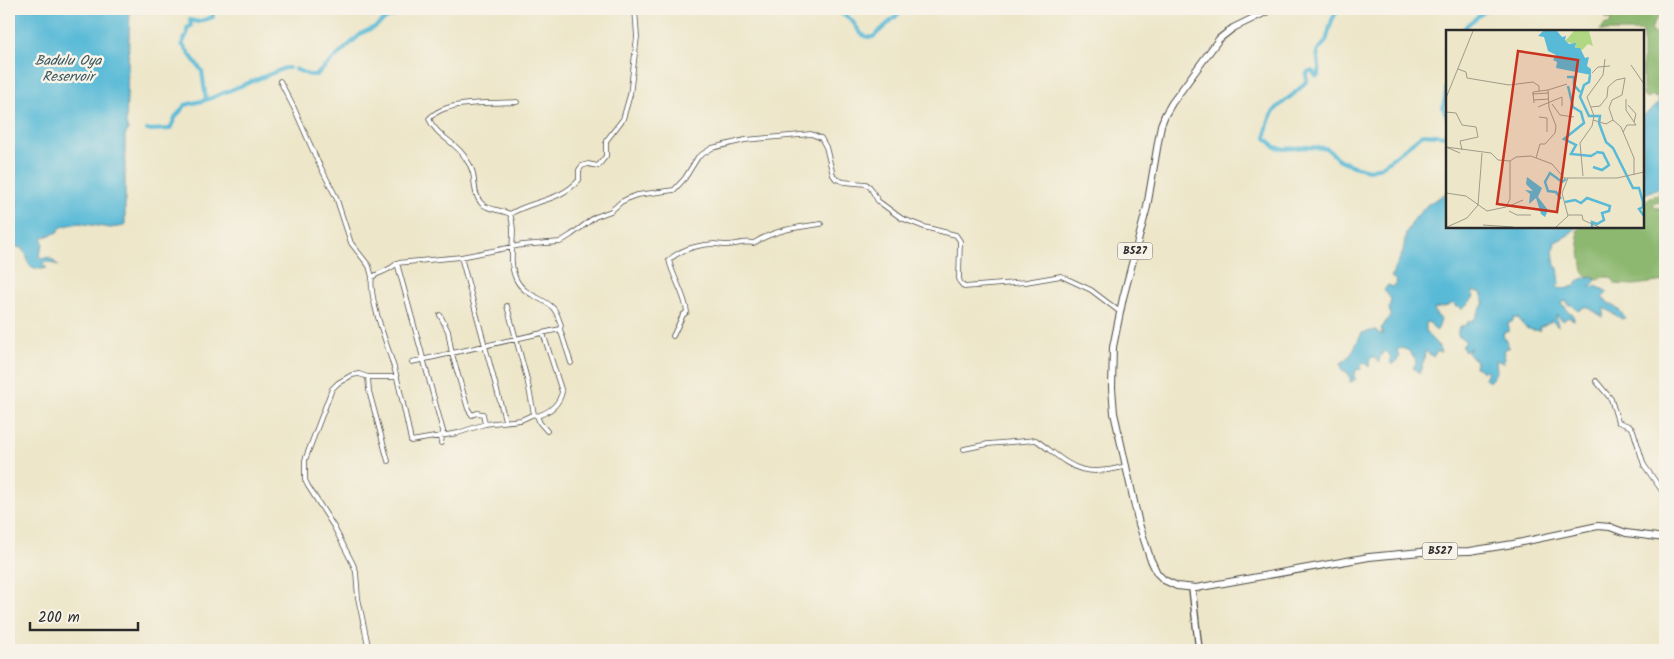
<svg xmlns="http://www.w3.org/2000/svg" width="1674" height="659" font-family="Kalam,sans-serif">
  <style>
    .forest { fill: #8cb870; stroke: #5c724e }
    .water { fill: #58bad7; stroke: #427281 }
    .lines { fill: none; stroke-linecap: round; stroke-linejoin: round }
    .canal { stroke: #58bad7; stroke-width: 4 }
    .street-casing { stroke: #484743; stroke-width: 5.5 }
    .secondary-casing { stroke: #484743; stroke-width: 8 }
    .primary-casing { stroke: #484743; stroke-width: 8 }
    .street { stroke: #fff; stroke-width: 4 }
    .secondary { stroke: #fff; stroke-width: 5.5 }
    .primary { stroke: #fff; stroke-width: 6 }
    .labels { text-anchor: middle; dominant-baseline: central; stroke-width: 5; stroke-linejoin: round; paint-order: stroke }
    .shield { fill: #f7f3e8; stroke: #686764; stroke-width: 1 }
    .shield-label { font-size: 11px; font-weight: bold; fill: #2b2b2b }
    .water-label { font-size: 14px; font-style: italic; fill: #38565f; stroke: #f7f3e8 }
    .inset-river { fill: none; stroke: #58bad7; stroke-width: 2.5 }
    .inset-road { fill: none; stroke: #9f9b8a; stroke-width: 1 }
    .view { fill: #c8321e; fill-opacity: 0.15; stroke: #c8321e; stroke-width: 2.5 }
    .inset-edge { fill: none; stroke: #2b2b2b; stroke-width: 2.5 }
  </style>
  <rect width="100%" height="100%" fill="#f7f3e8"/>
  <filter id="ink" filterUnits="userSpaceOnUse"><feTurbulence type="fractalNoise" baseFrequency=".02" numOctaves="2"/><feDisplacementMap in="SourceGraphic" scale="10" xChannelSelector="R" yChannelSelector="G"/><feConvolveMatrix kernelMatrix="1 2 1 2 8 2 1 2 1" color-interpolation-filters="sRGB"/></filter>
  <filter id="wash" filterUnits="userSpaceOnUse"><feTurbulence type="fractalNoise" baseFrequency=".0096" numOctaves="4" result="noise"/><feDisplacementMap in="SourceGraphic" scale="20" xChannelSelector="R" yChannelSelector="G"/><feGaussianBlur stdDeviation="1.12" result="paint"/><feColorMatrix in="noise" values="0 0 0 0 0 0 0 0 0 0 0 0 0 0 0 0 0 1.4 0 .05"/><feComposite in="paint" operator="in"/></filter>
  <g filter="url(#wash)">
    <rect width="100%" height="100%" fill="#ede6c9"/>
    <!-- forest -->
    <path class="forest" d="M1615,9H1665V12L1655,21L1651,29L1653,34L1656,35L1660,29L1665,27V44H1663L1665,47V100L1661,96L1655,98L1652,95L1650,97L1645,98L1643,95V31H1600L1604,25L1611,23V19H1607L1605,17Z
      M1665,193V202H1655L1653,204L1655,207L1665,210V281L1634,285L1615,284L1614,281L1610,277H1603L1598,280L1591,276L1587,277L1583,271L1577,230L1582,226H1643V203L1657,194Z"/>
    <!-- water -->
    <path class="water" d="M9,9H130L126,124L128,130L125,136V226L110,228L79,223L65,226L60,228L58,232L42,238L43,244L39,257L41,259L49,257L59,266C52,263 49,260 42,264L47,268C38,271 25,267 27,256L21,248L9,245Z
      M1660,98L1664,102H1665V187L1658,188L1643,195V116L1658,104L1659,99Z
      M1448,192V226H1578L1567,236L1555,242L1553,250L1555,266L1558,268L1560,283L1557,285V287C1563,291 1571,287 1577,285V282C1580,279 1588,277 1592,276L1596,280L1590,287L1596,286L1608,292L1602,298L1620,311L1625,318L1622,319L1604,308L1603,317L1586,306L1578,311L1572,305H1568L1567,301L1562,302V305L1566,307V310L1573,314L1574,320L1567,317L1564,321L1556,315L1558,327L1551,320V322L1539,327L1540,330C1528,331 1524,328 1518,318H1514L1512,322L1508,323L1509,331L1503,333L1504,339L1507,341V345L1510,347L1504,350L1505,354L1504,355L1505,357L1503,363L1496,360L1497,371L1490,381H1487L1485,378L1488,372L1486,370L1482,372L1480,369L1475,367L1476,361L1467,353L1471,347L1465,352L1462,347L1466,341L1458,336V329L1464,325H1467L1468,321L1474,320L1484,303L1481,292H1472L1474,297L1464,308L1461,309L1459,307H1456L1453,303L1448,306L1434,309L1436,315L1439,317L1441,320L1438,329L1436,331L1430,323L1426,322V333L1438,345L1441,352H1436L1433,357L1425,351L1424,361L1419,373L1413,368L1416,363L1415,357H1413C1410,351 1405,347 1398,349L1397,352L1400,357L1393,364H1391L1390,355L1384,351L1380,357L1379,363L1374,357C1368,357 1370,363 1369,367L1364,362L1361,365V369L1356,370L1354,377L1356,379L1351,382L1349,381L1351,379L1349,374L1342,371L1341,363C1353,357 1355,344 1362,333L1376,330L1379,334H1383L1381,328C1384,326 1387,319 1391,315L1389,309L1391,299L1384,290L1388,285L1393,287L1397,283L1395,279L1391,277L1403,252L1406,233L1415,218L1428,204Z"/>
    <g class="lines">
      <!-- canal -->
      <path class="canal" d="M831,9C836,12 845,14 849,18C859,26 858,39 873,37L904,9
        M1338,9L1332,20L1326,41L1317,52C1318,62 1320,64 1319,75L1316,76L1312,71H1309L1306,75L1307,80C1289,105 1267,102 1266,138L1275,147L1285,149L1306,147L1326,148L1338,159L1353,166L1369,170L1381,167L1423,134L1448,136
        M1462,31L1468,24L1488,9
        M295,69L309,75H316L362,33L375,27L386,19L408,9
        M1448,75L1446,92L1443,108L1448,119
        M206,100L202,71L182,44L187,34V28L191,26L190,20L198,22L213,17V11L227,10L228,9
        M147,130L170,129L175,118L185,105L206,100L285,68H289"/>
    </g>
  </g>
  <g filter="url(#ink)">
    <g class="lines">
      <!-- street casing -->
      <g class="street-casing">
        <path id="street" d="M280,81L294,108L317,160L336,197L351,243L369,266L372,277
          M517,102C494,104 445,99 429,119C437,137 458,143 466,159C469,163 472,169 473,173C475,183 474,195 481,203C489,211 501,209 510,214C518,233 506,258 516,279C524,296 543,297 553,308C557,312 559,320 561,325L560,329L571,363
          M510,214C533,200 559,202 579,180V170L582,166L588,164L598,166L606,156V141L623,119L630,95L637,37L635,9
          M461,257L505,420
          M397,263L443,431L441,443
          M507,306L527,379L534,414L537,416L540,423L547,431
          M440,315L448,331L452,354L468,409L472,415L477,413L483,414L485,424
          M673,336L683,315L687,312C685,294 673,278 669,260C681,249 697,245 714,244C718,244 722,245 726,245C736,245 743,241 754,243C774,230 797,227 821,224
          M412,362L560,329
          M368,377L369,391L388,461
          M1596,381L1611,399L1618,422L1629,426L1633,430L1644,465L1665,495
          M534,414L521,420L485,424L458,433L411,441C407,420 402,399 397,378C391,353 368,300 372,277C380,272 391,270 397,263L461,257L522,245L560,242L571,235L595,217L611,211L621,202L629,198L637,195L674,190L685,178L698,157L712,148L745,140L811,134L821,138L826,147L833,175L836,179L844,182L866,184L870,187L878,201L901,218L924,227L956,235L960,241L959,278L960,282L964,287L1026,282L1061,276L1091,290L1120,312
          M537,416C550,412 559,405 562,392L543,333
          M964,449L988,444L1036,440C1072,466 1078,479 1127,466
          M369,650L358,598L356,572L353,564L334,527L308,486L305,480V460L332,389L338,383L352,375L359,374L368,377H397"/>
      </g>
      <!-- secondary casing -->
      <g class="secondary-casing">
        <path id="secondary" d="M1192,588L1199,650"/>
      </g>
      <!-- primary casing -->
      <g class="primary-casing">
        <path id="primary" d="M1272,9L1233,28L1219,39L1172,103L1165,115L1161,125L1147,207L1123,298L1113,347L1112,388L1114,413L1139,524L1150,558L1157,573L1164,580L1177,586L1196,588L1369,557L1421,552L1470,551L1513,544L1598,526L1610,527L1626,533L1665,538"/>
      </g>
      <!-- street -->
      <use href="#street" class="street"/>
      <!-- secondary -->
      <use href="#secondary" class="secondary"/>
      <!-- primary -->
      <use href="#primary" class="primary"/>
    </g>
  </g>
  <g class="labels">
    <!-- shield labels -->
    <g class="shield">
      <rect x="1117.5" y="242.5" width="35" height="17" rx="4"/>
      <rect x="1422.5" y="542.5" width="35" height="17" rx="4"/>
    </g>
    <g class="shield-label">
      <text x="1135" y="251">B527</text>
      <text x="1440" y="551">B527</text>
    </g>
    <!-- water labels -->
    <g class="water-label">
      <text x="68" y="61">Badulu Oya<tspan x="68" dy="16">Reservoir</tspan></text>
    </g>
  </g>
  <!-- overview -->
  <g transform="translate(1446 30)">
    <rect width="198" height="198" fill="#ede6c9"/>
    <path d="M128,1H143L147,16L142,14L135,21L129,18L130,15L119,11Z" fill="#b0d882"/>
    <path d="M97,1H111L116,7L120,6L119,10L123,14L130,13L129,18H134L139,28L143,27L141,36L145,39V45L110,38L111,32L107,30L110,25L102,21L98,7L92,6ZM81,147L96,158L92,167L102,180L99,187L95,184L90,168L83,174L84,164L79,160L87,161L80,154Z" fill="#58bad7"/>
    <path class="inset-river" d="M144,45L143,52L138,55L134,67L143,86H154L153,93L160,112L167,118L187,158H193L197,172V177L193,179L198,186M121,47H128V55L134,62M122,56L127,77L135,82L138,93L118,109L130,115L125,124L145,126L150,123M147,137L156,140L163,135L157,123L150,122M115,169L110,162L102,161L99,152L104,143L116,152L120,149M119,172L129,170L135,173L141,168L164,176L163,181L156,183L158,190L151,194L146,192V197"/>
    <path class="inset-road" d="M185,35L198,54M12,39L20,42L21,48L63,55L87,52L93,56V61M146,43L152,37L164,36M102,60L121,54M86,64L103,63M0,68L27,1M88,70L103,69M88,73L87,62L102,60L103,78L110,96L109,103L99,114H94L90,128M106,74L114,85L128,87M182,75L190,84L188,92M92,77L116,67V76M145,77L154,76L161,67L162,57L170,50L179,48L176,65L166,70L163,78L167,90L160,94L147,90M0,82L10,83L16,95L30,97L32,107L14,111L16,120M93,87L101,88V102M167,90L175,97L188,128V145M177,102L181,95H190L180,80V69M0,117L45,123L52,130L64,131M0,117L14,123M137,146L134,113L146,96L148,86L141,67L157,45L159,29M0,163L20,166L41,181L60,177L64,169V131L70,127L85,126L106,134L118,148H171L198,142M32,175L36,123M61,177L77,170M63,181L71,185H85M122,185H136L137,190L153,197M37,195L67,197M1,197L21,188L32,175M110,197L122,186L116,163L122,148"/>
    <path class="view" d="M72,21L132,30L111,182L51,174Z"/>
    <rect width="198" height="198" class="inset-edge"/>
  </g>
  <!-- margin -->
  <rect width="1674" height="659" fill="none" stroke="#f7f3e8" stroke-width="30"/>
  <!-- scale -->
  <path d="M30 622v8h108v-8" fill="none" stroke="#2b2b2b" stroke-width="2.5"/>
  <text x="38" y="622" font-size="15" fill="#2b2b2b" stroke="#f7f3e8" stroke-width="4" paint-order="stroke">200 m</text>
</svg>
